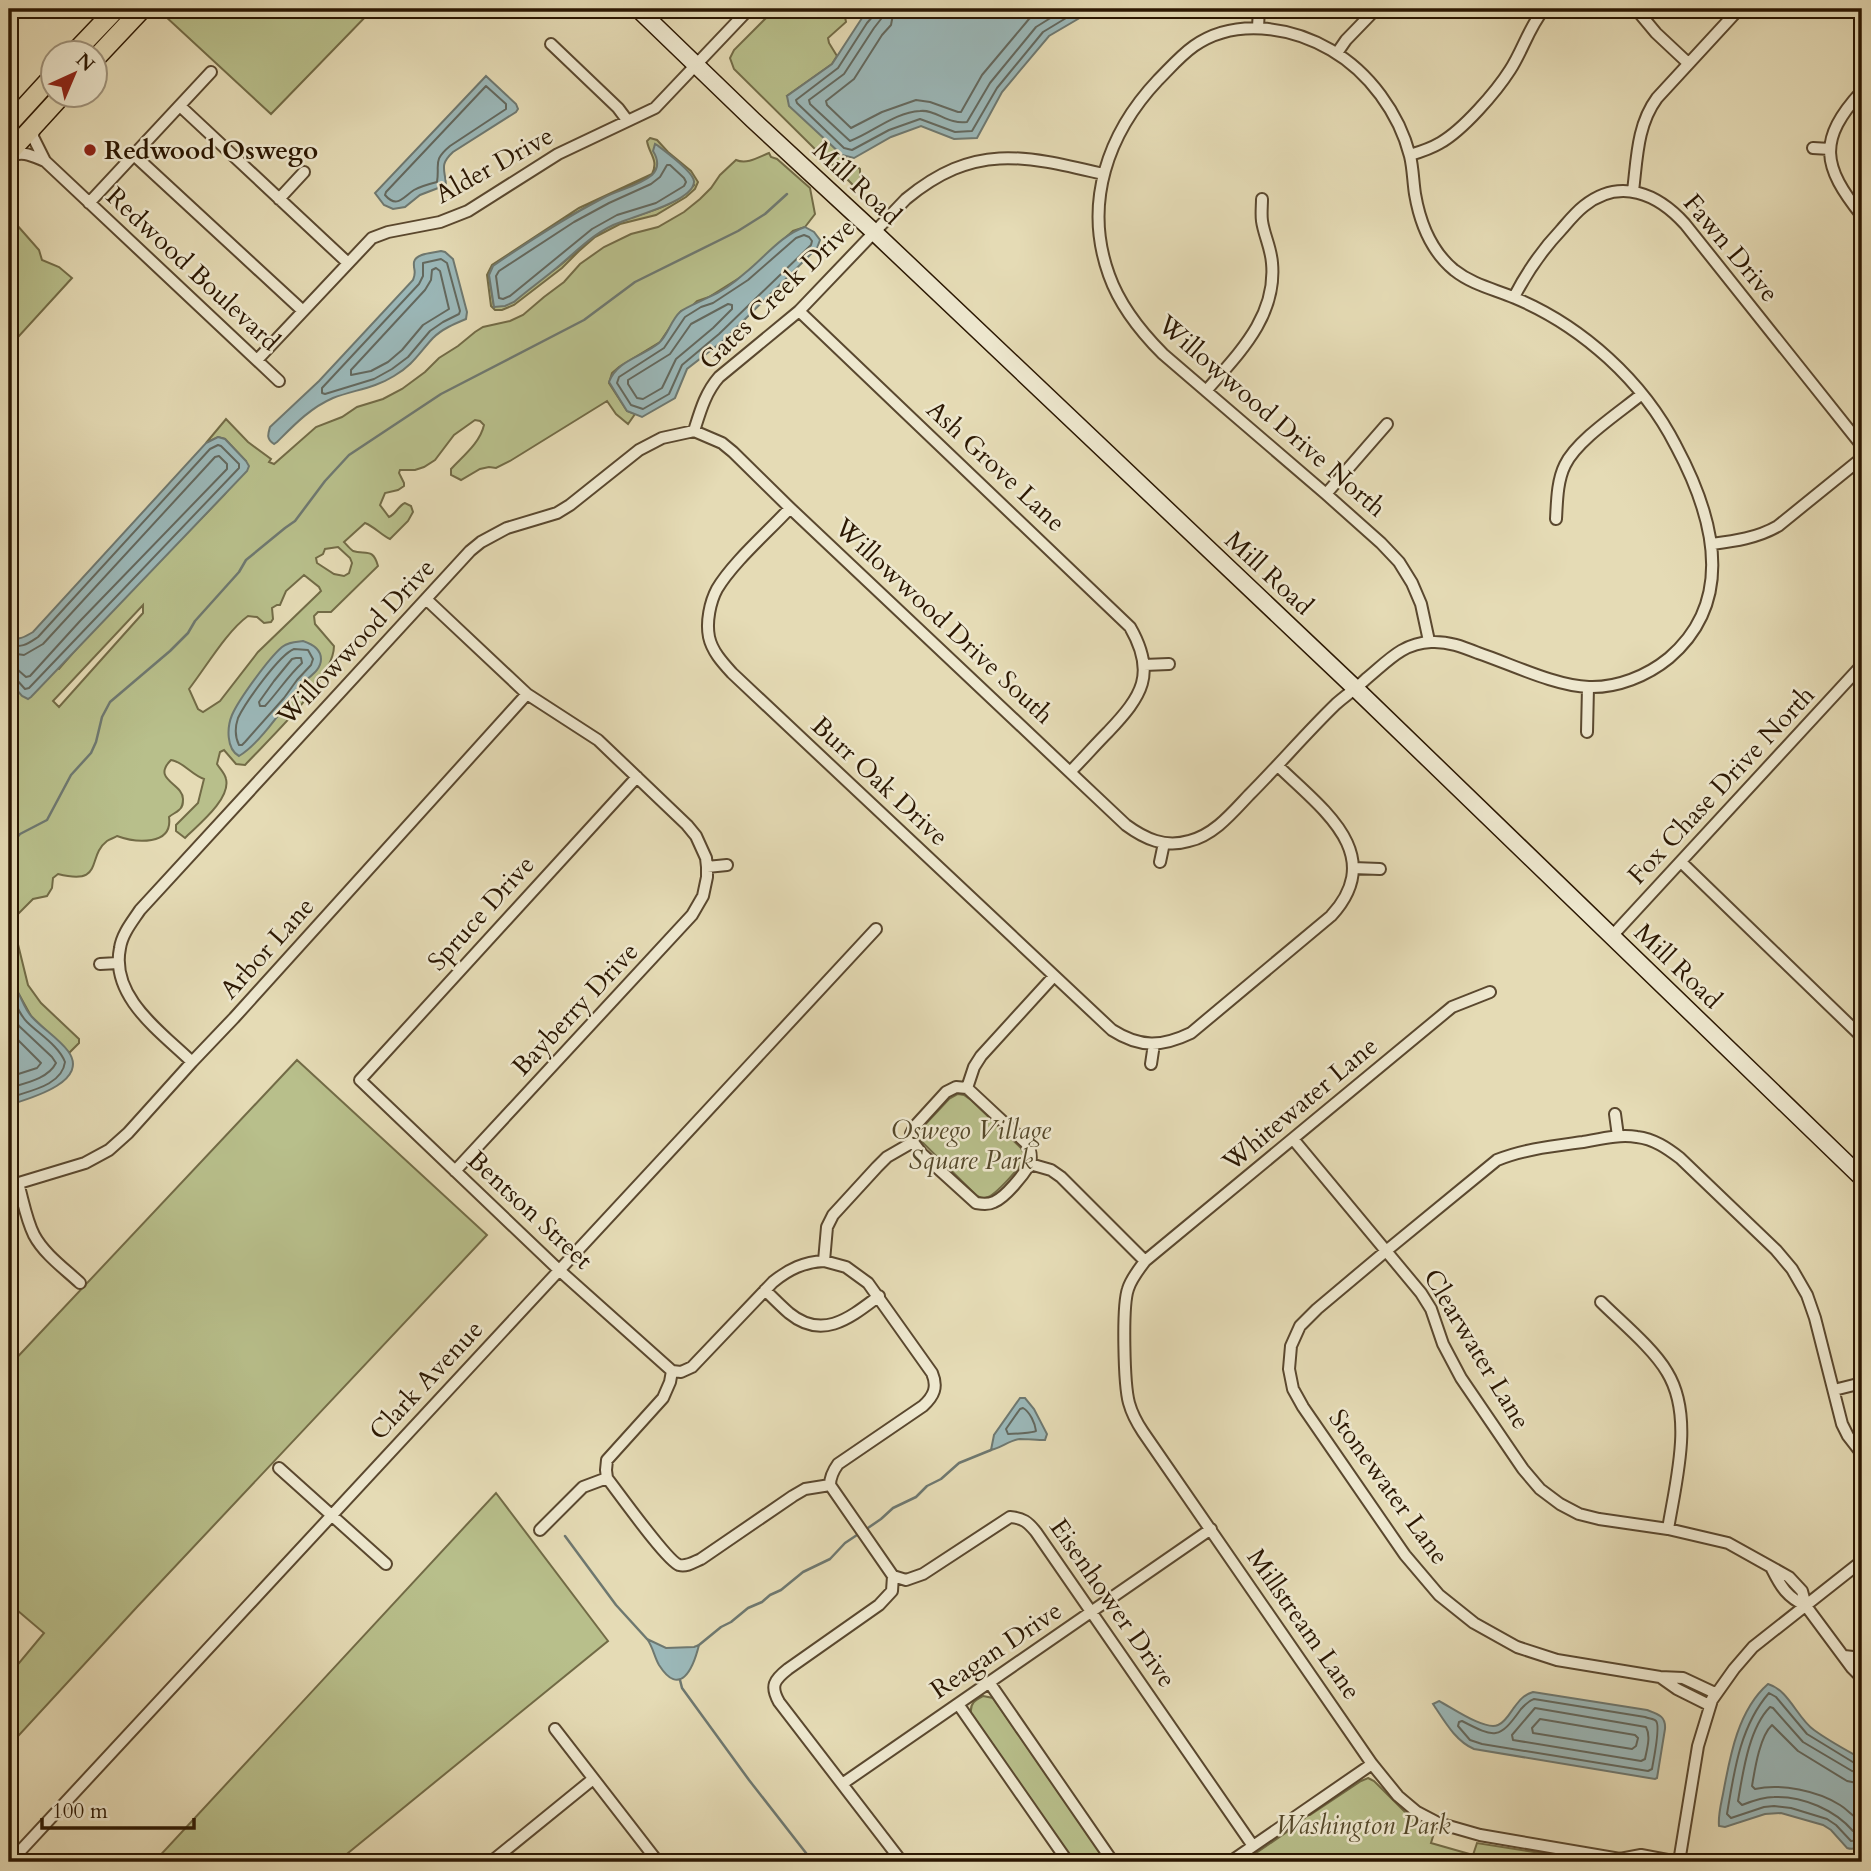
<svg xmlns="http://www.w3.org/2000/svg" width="1871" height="1871" font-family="Cardo,serif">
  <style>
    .green { fill: #b8bf8b; stroke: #726b46; stroke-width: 2; fill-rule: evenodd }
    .water { fill: #9bb8b9; stroke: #6e7870; stroke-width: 2 }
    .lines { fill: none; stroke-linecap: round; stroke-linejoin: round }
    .shore { stroke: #63685e; stroke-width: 2 }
    .stream { stroke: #6e7870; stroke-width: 2.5 }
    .street-casing { stroke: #5a482f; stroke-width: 14 }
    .secondary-casing { stroke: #2b1702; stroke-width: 19 }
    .primary-casing { stroke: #2b1702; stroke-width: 21 }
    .street { stroke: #eee8cf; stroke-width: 10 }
    .secondary { stroke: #eee8cf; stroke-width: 16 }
    .primary { stroke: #e5dbb5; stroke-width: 18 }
    .poi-dot { fill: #8f2418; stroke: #eee8cf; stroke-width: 2.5 }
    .labels { text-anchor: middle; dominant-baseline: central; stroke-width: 5; stroke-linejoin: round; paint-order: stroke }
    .poi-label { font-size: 26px; font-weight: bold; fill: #2b1702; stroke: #eee8cf; text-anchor: start }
    .street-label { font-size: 26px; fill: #2b1702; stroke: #eee8cf }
    .park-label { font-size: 26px; font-style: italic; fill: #55492b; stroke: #eee8cf }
  </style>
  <rect width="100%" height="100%" fill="#e5dbb5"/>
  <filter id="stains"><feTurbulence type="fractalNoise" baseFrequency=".00286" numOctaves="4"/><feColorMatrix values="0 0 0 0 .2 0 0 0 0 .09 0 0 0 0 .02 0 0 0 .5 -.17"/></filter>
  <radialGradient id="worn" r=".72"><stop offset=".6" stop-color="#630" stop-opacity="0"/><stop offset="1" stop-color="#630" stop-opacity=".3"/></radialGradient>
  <!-- green -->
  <path class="green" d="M172,9H373L271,114L165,16Z
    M775,9H845L844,12L846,22L828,38L829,43L837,56L832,64L787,96L842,155L860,169V184L858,187L854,186L835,167L823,157L734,69L730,58L734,50Z
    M650,138L657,140L668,152L691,171L698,182L695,189L686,197L656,215L620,224L595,237L579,251L562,268L514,305L502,310H495L491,306L487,275L492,265L579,208L652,174C659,160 649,154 647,141ZM657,156L694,185C675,208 645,212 618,222C595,232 578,251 558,267C538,282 516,294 494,307L489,275L570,216L606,196L647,178L654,173L658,165Z
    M769,153L771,157L777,159L810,188L815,214L805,227L793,231L744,275L709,297L697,301L691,307L681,311L660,342L619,367L612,373L609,383L627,411L635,414L628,424L616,414L607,401L510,461L496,468L489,467L480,469L461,480L451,475V469C463,456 480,443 484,425L480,421L475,420L454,435L435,460L424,467L415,470H400L399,473L404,483V486L398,490L385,493L380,505L389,517C396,514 398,506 405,503L411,506L413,512L408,521L390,539C381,535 375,527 365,523L344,542C346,544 350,549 353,551C365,555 373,547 378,566L331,612H318L314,616L315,624L334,646C334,679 268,740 245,765L236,764L224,750L220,752L217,764C220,769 225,773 226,779C231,799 198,825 185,838L176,831V825L198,803L204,779C192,775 182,761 171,760C151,780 183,783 183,799C183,803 183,807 179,810C176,813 172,814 169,817C173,846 136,843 117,836C114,838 110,839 107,841C86,857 105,886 58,874L53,878L52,888L47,896L33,899L12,920L28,985L41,1003L79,1039V1043L69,1053L31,1016L16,989L9,991V657L59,669L91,632L225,494L246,461L225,439L218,437L206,443L226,419L248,442L271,459L269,462L274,464L316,427L342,417L357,407L383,399L402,389L425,372L439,358L458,346L475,332L483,327L510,321L523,315L544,297L564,282L580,264L604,247L631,234L658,227L684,212L700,199L711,188L720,175L736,160C747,165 759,157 769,153ZM338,547L350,558L352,563L349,573L344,576L334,574L317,563L316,558L323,554L325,549ZM304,575L319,587L321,591L318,594L258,652L220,701L203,712L198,709L189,689C206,667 227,631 248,616L257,617L264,623L271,622L273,619L272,608L277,605H280L286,591ZM143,605V613L59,707L53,701Z
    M9,216L39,250L42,260L59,267L72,278L9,347Z
    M297,1060L487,1235L137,1607L9,1746V1675L44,1633L11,1605L9,1606V1366Z
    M958,1094L964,1095L971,1100L1021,1148C1023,1152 1025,1154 1024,1159C1022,1166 995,1195 988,1197C983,1199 982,1198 977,1196L919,1139L920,1130L949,1099Z
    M496,1493L608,1641L337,1862H154Z
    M983,1696L993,1698L1107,1862H1074L971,1713C970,1703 975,1700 983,1696Z
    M1368,1778L1374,1781L1406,1813L1435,1830L1431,1843L1473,1855L1477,1843L1598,1862H1243L1297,1825L1298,1821L1309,1814L1310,1815L1361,1781Z"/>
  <!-- water -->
  <path class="water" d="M870,9H1091L1083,16L1049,36L1002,92L977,138L954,139L921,126L891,137L854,158L842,155L789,106L787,96L832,64L862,18Z
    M486,76L516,104L518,109L516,112L453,152C439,165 445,169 446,185L420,195L405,207L393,209L384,205L375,193Z
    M655,144L657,145C665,151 695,173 694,182C693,201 635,216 621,222C597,230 579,249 560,265C545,278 529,289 514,302L505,306L494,307L489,275L493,266C529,241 565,218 603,198C618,190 639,186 652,175C659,168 658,159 653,151Z
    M805,227L814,232L820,240L817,248L724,340L687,369L675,398L642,417L627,411L609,382C617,360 642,357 659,343C668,335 671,320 680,312C686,307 702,301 709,297C721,292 735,282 745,273C764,258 781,235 805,227Z
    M441,251L445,252L453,259L467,312L466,319C454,324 442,329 433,338C419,353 413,365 394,376C375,388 354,390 333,398C310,408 294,425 277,442L274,444C266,439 268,434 270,427L319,381L413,280C417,271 413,270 414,262C416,253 434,253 441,251Z
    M218,437L225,439L246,461L249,466L247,471L31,697L28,699L22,696L9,681V633C17,643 24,637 33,632L206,443Z
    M303,641C312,644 321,649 321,659C321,671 308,677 301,685C285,705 260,744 239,756C226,749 227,727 232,715C239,699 269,658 282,647C288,642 295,642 303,641Z
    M13,988L16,989C22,998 24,1009 32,1017C43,1029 58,1038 68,1051C91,1082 28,1099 9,1105V991Z
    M1020,1398H1025L1034,1409L1047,1434L1045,1440C1037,1440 1028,1439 1020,1439C1010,1440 1001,1448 991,1450L994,1435Z
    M647,1639L666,1648L694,1647L699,1645C693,1669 680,1698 659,1665C654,1656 653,1647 647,1639Z
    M1768,1684C1789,1690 1797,1718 1814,1730C1829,1741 1846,1750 1862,1759V1845C1858,1848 1853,1850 1847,1848L1831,1830L1823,1825L1781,1813L1765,1814L1725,1827L1719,1826C1718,1815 1721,1804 1723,1794C1730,1756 1738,1710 1768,1684Z
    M1533,1692L1647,1710C1658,1714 1666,1716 1665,1729L1657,1778L1655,1779L1474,1749C1455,1741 1444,1720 1433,1704L1439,1701C1451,1707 1485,1731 1498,1725C1504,1723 1509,1715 1513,1709C1519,1701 1523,1695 1533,1692Z"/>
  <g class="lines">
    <!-- shore -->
    <path class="shore" d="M875,9L874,15L867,23L838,68L796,100L797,103L844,148L852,150L889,130L920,119L955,132L972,131L997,88L1043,32L1081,9
      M884,9L881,19L874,28L844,74L809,100L810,104L850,141C872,133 895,112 920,111C936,109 948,125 967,122L990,83L1036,27L1065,9
      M894,9L891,25L882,35L854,79L826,101L827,105L851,128L882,112L916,100L930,102L958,112H961L982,75L1029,19L1044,9
      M486,86L506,104V109L450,146C432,161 440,164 437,182C429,184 421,186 414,190C403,197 397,209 385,195L386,192Z
      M667,165H670L684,178L686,182L684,186L656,203L617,215L592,229L510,296L503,299L499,298L496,276L499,271L574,222L609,203L651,184L660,177Z
      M804,235L809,237L812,241L811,245L719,334L682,365L669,394L643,409L631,405L617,383L619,377L664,348L685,317L701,307L713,303L748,280L796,238Z
      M441,259L447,263L460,311L459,314L443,322L430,331L408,357L392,369L374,379L325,394L322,393V388L419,284L423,276V263Z
      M436,268L440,271L449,309L423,325L402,350L388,362L371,371L351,375V370L425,290L431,280L432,270Z
      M728,304L732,305V309L713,328L676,359L662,388L643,399L637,398L628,384V380L670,354L691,324Z
      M9,643C20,650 29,643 38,637L210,449L218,445L221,446L239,464V468L29,688L25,689L16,679L9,678
      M294,649L308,650L313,659L311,665L297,680L284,698L245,742L242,745H239C235,737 235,727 238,718C245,703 279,655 294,649Z
      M9,653L24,655L43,644L215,457L219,456L227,464V469L80,621L30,676L26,677L18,670L9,669
      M296,658H301L302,663C288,676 278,692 265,706H260L259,702L274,681L292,659Z
      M9,996L13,998C17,1007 20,1015 27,1022C39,1034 59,1046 65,1062C62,1086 28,1091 9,1098
      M9,1009L19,1026L52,1057L56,1063C48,1079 25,1083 9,1088
      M9,1031L41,1063L37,1068L9,1077
      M1023,1408C1030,1412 1035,1423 1036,1431C1033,1433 1012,1434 1008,1434L1006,1429L1020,1409Z
      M1534,1699L1645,1717C1649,1719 1654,1718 1656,1721C1661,1726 1653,1762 1652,1769L1648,1771L1482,1744L1470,1740L1458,1726L1459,1722L1462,1721C1495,1738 1499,1740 1521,1709C1526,1704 1528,1701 1534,1699Z
      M1535,1708L1646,1727C1651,1736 1647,1749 1645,1759L1641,1761L1513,1740L1512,1735Z
      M1540,1719L1635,1735L1638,1738L1636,1746L1632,1749L1533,1733L1532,1728Z
      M1862,1764H1856L1807,1734L1776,1697L1769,1693C1740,1726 1734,1772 1727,1814L1731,1818L1764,1807L1774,1806L1791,1808L1827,1819L1836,1825L1851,1841L1862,1840
      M1862,1773L1852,1771L1803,1742L1773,1708L1770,1707C1749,1728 1743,1772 1738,1801L1742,1805C1752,1801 1763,1797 1774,1797C1803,1796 1835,1810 1853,1831H1862
      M1862,1784L1847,1781L1798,1751L1772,1725C1760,1736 1755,1768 1752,1786L1755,1789C1781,1783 1818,1791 1840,1805C1848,1810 1854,1818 1862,1821"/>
    <!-- stream -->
    <path class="stream" d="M9,847L20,834L47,820L71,775L91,753L96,742L102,717L110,702L170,651L188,633L195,621L239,572L246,560L285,528L295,521L325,481L349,455L441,394L584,320L635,282L738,231L765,214L787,194
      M865,1530L881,1519L893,1508L916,1497L927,1486L941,1479L959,1463L991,1450
      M565,1536L616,1605L647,1639
      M699,1645L721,1627L731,1622L748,1608L762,1602L770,1595L781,1590L803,1572L830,1559L845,1543L860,1533
      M680,1680L682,1688L749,1780L813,1862"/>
    <!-- street casing -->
    <g class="street-casing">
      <path id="street" d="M1636,9L1656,33L1688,63
        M1258,27L1259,9
        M551,44L618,108L627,120
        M1337,53L1346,40L1376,9
        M1862,91C1817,140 1822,166 1862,216
        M180,106L348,263
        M1813,148L1830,149
        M134,155L303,311
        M1410,155C1420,152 1430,149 1440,143C1463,130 1496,92 1510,70C1523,50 1529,27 1544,9
        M9,156C24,151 30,155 45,161L33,137L34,126
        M45,161L279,381
        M1633,191C1637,159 1637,125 1657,98L1739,9
        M279,199L304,172
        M89,203L211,72
        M1514,297C1527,272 1542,250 1561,230C1568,222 1575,213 1584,206C1620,177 1658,194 1685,224L1862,446
        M799,311L1130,627C1157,674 1142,696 1108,732C1095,745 1083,759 1070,772
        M257,360L372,238L388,232L440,222L468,211L558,154L655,108L749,9
        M1206,391C1238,354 1277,317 1272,263C1271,248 1264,235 1262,221C1261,214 1262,206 1262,199
        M694,431L722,443L733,452L790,508L1126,825C1145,839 1165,848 1189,841C1214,835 1232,813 1249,795C1279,765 1306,733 1336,704C1346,695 1357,688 1366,679C1387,662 1402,643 1431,642C1448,641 1463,647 1478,653C1511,664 1555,686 1589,687C1617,688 1647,676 1669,658C1737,600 1713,515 1676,446C1643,381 1582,326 1515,298C1494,289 1473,285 1454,270C1431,251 1420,223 1415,194C1413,181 1413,168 1410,156C1399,113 1369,72 1331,50C1290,26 1234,18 1194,46C1180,56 1170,68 1158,80C1108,133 1083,203 1109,275C1120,306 1140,331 1163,354L1326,494L1381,543L1399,562L1412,583L1421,604L1429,641
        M694,431C700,412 705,393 719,377L799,311L906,199C974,143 1023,155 1103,174
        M1326,494L1387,424
        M790,508C768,532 733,562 717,589C710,602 706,622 709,637C712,651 722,662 732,673L1112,1030C1140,1048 1162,1047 1191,1033L1331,916C1388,854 1321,808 1278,766
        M1556,519C1557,502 1557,481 1565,465C1577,440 1620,412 1642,394
        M1712,544C1735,541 1757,538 1778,526L1862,458
        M426,599L527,694L598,740L687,825L696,836L706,858L707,867V877L703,896L692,915L455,1171
        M1144,665L1169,664
        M1587,732L1588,687
        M637,777L360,1080L559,1270L672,1371
        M1160,862L1164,843
        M1681,862L1862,1037
        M707,867L727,865
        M1353,868L1380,869
        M1612,936L1862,665
        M100,964L118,963
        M1490,992L1452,1007L1145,1261C1139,1269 1131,1279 1128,1289C1122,1306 1124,1385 1129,1403C1132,1414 1137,1423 1143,1432L1372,1764L1398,1796L1417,1812L1438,1823L1480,1835L1620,1859L1641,1855L1678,1862
        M192,1062C161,1032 110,997 120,948C122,934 132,922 140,910L470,551L481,542L507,528L557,513L570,505L639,450L662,438L694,431
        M1151,1064L1154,1044
        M967,1088L1025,1142C1031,1149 1032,1155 1030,1164L1051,1170L1061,1177L1145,1261
        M1615,1114L1618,1136
        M1293,1139L1421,1293L1431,1309L1443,1344L1461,1378L1523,1469L1540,1489L1560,1504L1579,1514L1599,1519L1668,1529L1728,1543L1789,1577L1802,1591L1806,1606L1852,1668L1862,1678
        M913,1142L922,1154L976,1203C982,1204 988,1205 994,1202C1006,1197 1023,1175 1030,1164
        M18,1183C23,1200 26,1219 34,1235C44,1254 65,1269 80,1283
        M9,1186L85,1163L109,1150L128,1133L192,1062L234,1018L527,694
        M824,1261L846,1267L868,1283L932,1373C938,1387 934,1396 923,1406L838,1464C833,1471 830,1477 830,1485L805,1489L793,1496L701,1559C694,1562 687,1567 679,1565C667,1561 618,1492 607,1478L606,1470L607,1460L663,1398L670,1382L672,1371L681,1372L692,1367L773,1282C789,1269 804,1262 824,1261Z
        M824,1261L827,1227L833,1215L877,1167L887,1157L913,1142L911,1134L915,1126L946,1092L956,1087L967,1088L974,1067L981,1056L1054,976
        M765,1290C773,1298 781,1306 789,1313C823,1341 851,1317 879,1296
        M1601,1302C1621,1322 1653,1348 1667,1372C1694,1416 1676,1480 1668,1529
        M1834,1390L1862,1383
        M279,1468L386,1564
        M830,1485L893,1576
        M540,1530L583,1487L607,1478
        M1772,1569C1781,1587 1787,1597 1806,1606
        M1844,1656L1862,1658
        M1660,1677L1677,1689L1709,1705L1715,1693L1683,1678L1660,1677L1557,1660L1517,1647L1474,1623L1439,1595L1405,1555L1303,1407L1293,1389L1289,1369L1291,1346L1300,1326L1317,1309L1386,1251L1497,1160C1524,1149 1554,1146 1583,1142C1600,1139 1619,1134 1637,1137C1654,1139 1667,1148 1680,1158L1776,1250L1792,1269L1807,1295L1815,1318L1842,1424L1848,1436L1862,1454
        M989,1682L1113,1862
        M958,1704L1068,1862
        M555,1729L658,1862
        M842,1784L1211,1529
        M10,1862L876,929
        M491,1862L593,1779
        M902,1862L779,1702C770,1686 774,1680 788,1669L879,1605L892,1591L893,1576L906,1580L923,1574L1010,1517C1023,1518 1028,1522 1036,1532L1253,1846
        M1230,1862L1372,1764
        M1679,1862L1698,1746L1712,1700L1734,1669L1753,1647L1862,1561"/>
    </g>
    <!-- secondary casing -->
    <g class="secondary-casing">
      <path id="secondary" d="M638,9L753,120L874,232L1355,688L1862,1178"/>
    </g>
    <!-- primary casing -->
    <g class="primary-casing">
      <path id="primary" d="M75,52L116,9
        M94,60L142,9
        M9,124L52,77
        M9,153L63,94"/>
    </g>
    <!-- street -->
    <use href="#street" class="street"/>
    <!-- secondary -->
    <use href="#secondary" class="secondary"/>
    <!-- primary -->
    <use href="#primary" class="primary"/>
  </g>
  <!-- markers -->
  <circle class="poi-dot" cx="90" cy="150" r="7"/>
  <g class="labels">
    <!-- poi labels -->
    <g class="poi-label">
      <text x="104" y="150">Redwood Oswego</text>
    </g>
    <!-- street labels -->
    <g class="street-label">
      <text transform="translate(494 165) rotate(-29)">Alder Drive</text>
      <text transform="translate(857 183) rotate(43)">Mill Road</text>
      <text transform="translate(1731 248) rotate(50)">Fawn Drive</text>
      <text transform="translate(193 269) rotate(43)">Redwood Boulevard</text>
      <text transform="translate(777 294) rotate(-44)">Gates Creek Drive</text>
      <text transform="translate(1272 416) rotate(41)">Willowwood Drive North</text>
      <text transform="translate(996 466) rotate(43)">Ash Grove Lane</text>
      <text transform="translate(1269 573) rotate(43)">Mill Road</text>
      <text transform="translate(944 621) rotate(43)">Willowwood Drive South</text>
      <text transform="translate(356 642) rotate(-47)">Willowwood Drive</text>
      <text transform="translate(880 781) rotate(43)">Burr Oak Drive</text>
      <text transform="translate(1721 785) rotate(-47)">Fox Chase Drive North</text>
      <text transform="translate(481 913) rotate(-48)">Spruce Drive</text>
      <text transform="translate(267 948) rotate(-48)">Arbor Lane</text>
      <text transform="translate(1678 966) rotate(44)">Mill Road</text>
      <text transform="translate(575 1009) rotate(-47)">Bayberry Drive</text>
      <text transform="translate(1300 1104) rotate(-40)">Whitewater Lane</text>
      <text transform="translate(530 1210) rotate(43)">Bentson Street</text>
      <text transform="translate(1477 1349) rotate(59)">Clearwater Lane</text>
      <text transform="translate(426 1380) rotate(-47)">Clark Avenue</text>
      <text transform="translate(1389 1487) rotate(54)">Stonewater Lane</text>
      <text transform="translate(1113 1603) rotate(55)">Eisenhower Drive</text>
      <text transform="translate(1304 1624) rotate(55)">Millstream Lane</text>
      <text transform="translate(996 1650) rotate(-34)">Reagan Drive</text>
    </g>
    <!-- park labels -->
    <g class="park-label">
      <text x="971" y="1130">Oswego Village<tspan x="971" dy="30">Square Park</tspan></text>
      <text x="1363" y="1825">Washington Park</text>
    </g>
  </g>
  <!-- margin -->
  <rect width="1871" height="1871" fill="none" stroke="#e5dbb5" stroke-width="35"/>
  <rect x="10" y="10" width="1850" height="1850" fill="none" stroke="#2b1702" stroke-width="3.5"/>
  <rect x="18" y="18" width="1836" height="1836" fill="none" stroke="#2b1702" stroke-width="2"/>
  <!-- north arrow -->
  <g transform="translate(74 74) rotate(44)"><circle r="33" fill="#eee8cf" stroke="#a0947d" stroke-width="2"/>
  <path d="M0-5L12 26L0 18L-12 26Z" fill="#8f2418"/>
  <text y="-10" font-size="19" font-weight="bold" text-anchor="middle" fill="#2b1702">N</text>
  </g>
  <!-- scale -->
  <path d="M42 1818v10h152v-10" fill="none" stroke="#2b1702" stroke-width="3.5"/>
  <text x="52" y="1818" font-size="21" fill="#2b1702" stroke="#eee8cf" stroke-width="5" paint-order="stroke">100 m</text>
  <rect width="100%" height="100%" filter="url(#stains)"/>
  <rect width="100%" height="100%" fill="url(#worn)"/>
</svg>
